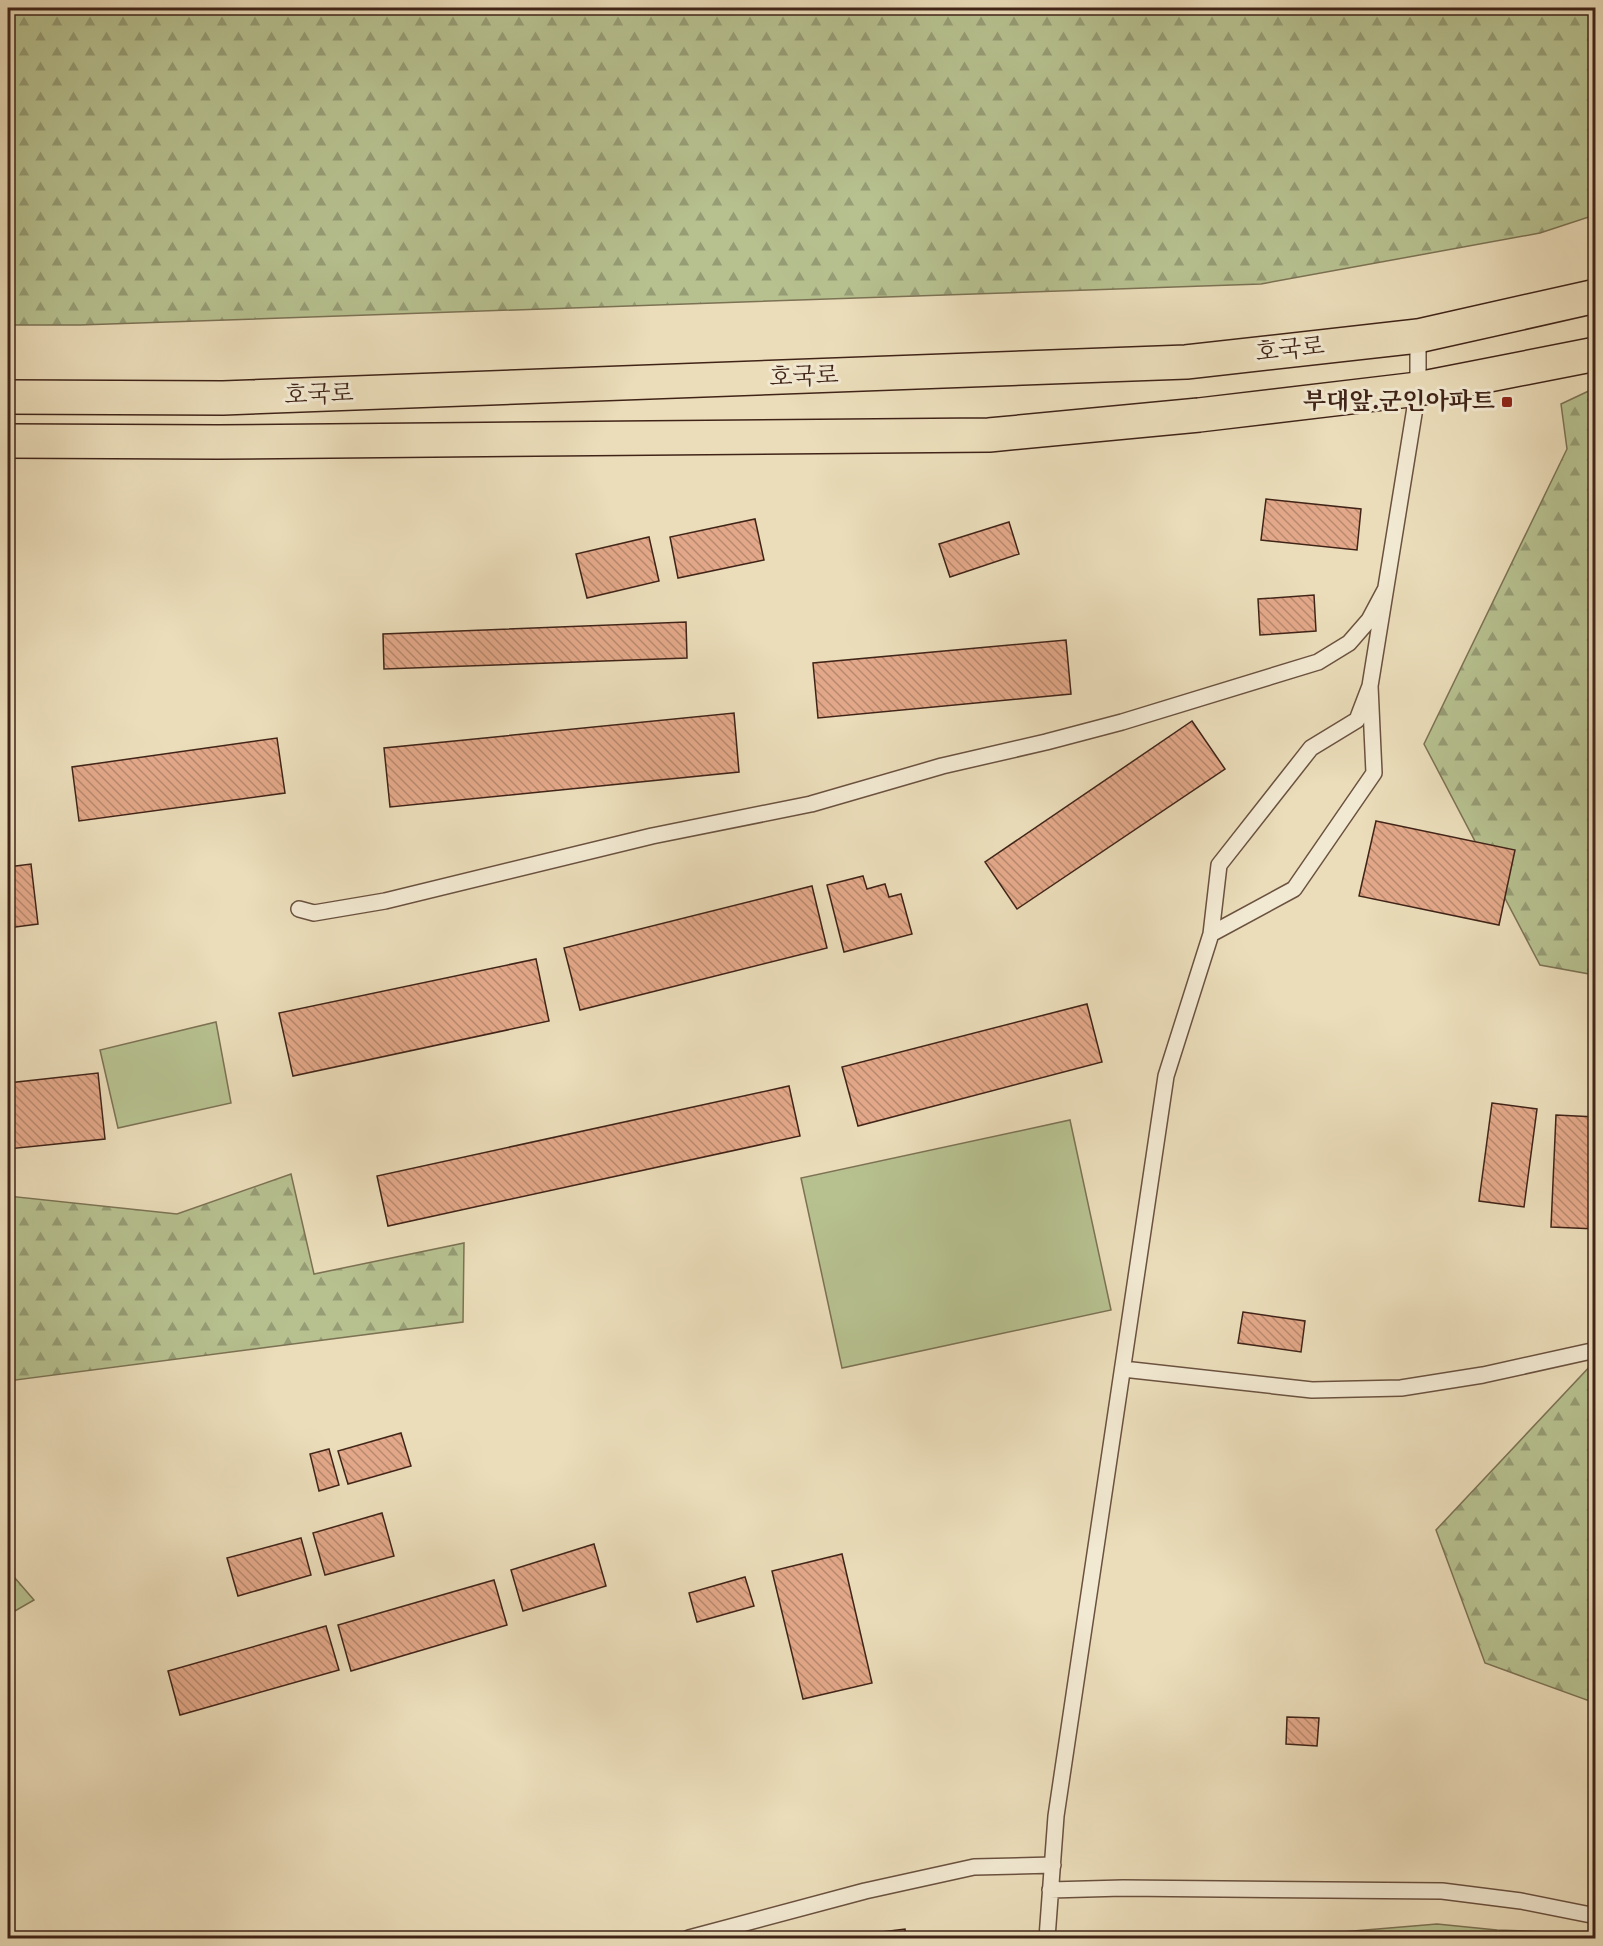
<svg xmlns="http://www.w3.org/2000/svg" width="1603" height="1946" font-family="'Libre Bodoni','Noto Serif KR',serif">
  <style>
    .forest { fill: url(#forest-firs); stroke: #7c7254; stroke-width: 1.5 }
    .park { fill: #b7c190; stroke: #7c7254; stroke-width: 1.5 }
    .building { fill: url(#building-back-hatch); stroke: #402418; stroke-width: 1.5 }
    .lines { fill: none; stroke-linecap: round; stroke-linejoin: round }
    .lane-casing { stroke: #6b5240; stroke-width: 18 }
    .primary-casing { stroke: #402418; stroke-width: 36 }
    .lane { stroke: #f2e9d2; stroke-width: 15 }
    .primary { stroke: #ebddba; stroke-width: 33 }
    .poi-dot { fill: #8f2418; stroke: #f2e9d2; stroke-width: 2 }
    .labels { text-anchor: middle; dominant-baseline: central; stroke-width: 6; stroke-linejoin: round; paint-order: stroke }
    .street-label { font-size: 24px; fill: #402418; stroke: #f2e9d2 }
    .poi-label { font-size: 24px; font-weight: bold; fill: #402418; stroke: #f2e9d2; text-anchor: end }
  </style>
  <defs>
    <pattern id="forest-firs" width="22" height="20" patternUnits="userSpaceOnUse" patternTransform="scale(1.5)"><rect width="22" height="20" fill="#b7c190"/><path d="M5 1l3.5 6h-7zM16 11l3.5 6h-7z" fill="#969d75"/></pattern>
    <pattern id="building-back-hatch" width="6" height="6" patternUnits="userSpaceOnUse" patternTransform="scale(1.5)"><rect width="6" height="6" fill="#e3a889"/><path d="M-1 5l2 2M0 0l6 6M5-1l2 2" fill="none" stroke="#b9896f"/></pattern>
  </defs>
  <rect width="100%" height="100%" fill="#ebddba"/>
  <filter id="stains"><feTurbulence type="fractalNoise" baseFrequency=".00333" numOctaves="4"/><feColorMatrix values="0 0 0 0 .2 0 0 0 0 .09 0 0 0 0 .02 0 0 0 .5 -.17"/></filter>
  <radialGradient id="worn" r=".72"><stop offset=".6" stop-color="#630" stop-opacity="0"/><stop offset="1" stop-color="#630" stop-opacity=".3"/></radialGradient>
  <!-- forest -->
  <path class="forest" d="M8,8H1595V215L1540,233L1261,284L80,325H8Z
    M1595,388V975L1540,965L1424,744L1567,449L1561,404Z
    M291,1174L314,1274L464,1243L463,1322L8,1381V1196L177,1214Z
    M1595,1361V1703L1485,1663L1436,1530Z
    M8,1570L34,1600L8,1615Z"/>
  <!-- park -->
  <path class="park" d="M216,1022L231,1103L118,1128L100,1050Z
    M1070,1120L1111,1310L842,1368L801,1178Z
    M1437,1924L1497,1930L1550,1932L1577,1938H1330V1933Z"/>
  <!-- building -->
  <path class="building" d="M1266,499L1361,509L1357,550L1261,540Z
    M755,519L764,560L678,578L670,537Z
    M1009,522L1019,554L950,577L939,544Z
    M649,537L659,581L587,598L576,554Z
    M1314,595L1316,631L1260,635L1258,599Z
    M686,622L687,658L384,669L383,634Z
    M1066,640L1071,694L818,718L813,663Z
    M734,713L739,772L390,807L384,748Z
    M1192,721L1225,769L1017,909L985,862Z
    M277,738L285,793L79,821L72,767Z
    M1376,821L1515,850L1499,925L1359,896Z
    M31,864L38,924L8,928V867Z
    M863,876L867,889L885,884L889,897L901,894L912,934L844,952L827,885Z
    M812,886L827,948L580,1010L564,948Z
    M536,959L549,1021L293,1076L279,1013Z
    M1087,1004L1102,1062L858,1126L842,1067Z
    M98,1073L105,1139L8,1149V1083Z
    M789,1086L800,1136L388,1226L377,1176Z
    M1492,1103L1537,1109L1524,1207L1479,1201Z
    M1556,1115L1596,1117V1229L1551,1227Z
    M1243,1312L1305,1321L1301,1352L1238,1343Z
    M401,1433L411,1466L348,1484L338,1451Z
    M329,1449L339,1485L319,1491L310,1454Z
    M382,1513L394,1556L325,1575L313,1533Z
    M301,1538L311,1575L238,1596L227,1558Z
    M594,1544L606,1586L523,1611L511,1570Z
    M842,1554L872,1683L803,1699L772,1571Z
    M745,1577L754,1606L697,1622L689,1593Z
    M494,1580L507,1625L351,1671L338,1625Z
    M326,1626L339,1670L180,1715L168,1671Z
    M1287,1717L1319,1718L1317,1746L1286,1744Z
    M905,1929L906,1938H857V1935Z"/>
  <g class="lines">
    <!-- lane casing -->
    <g class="lane-casing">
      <path id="lane" d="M1370,686L1357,720L1311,748L1219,865L1211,934L1294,889L1374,773L1370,686L1418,389V336
        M299,909L314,913L385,901L652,836L811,804L942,766L1046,742L1122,722L1318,662L1349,643L1369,620L1385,590
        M1123,1369L1312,1390L1401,1388L1483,1375L1596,1350
        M1050,1890L1123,1888L1442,1891L1521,1901L1596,1916
        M689,1938L865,1891L974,1867L1053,1865
        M1047,1938L1056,1816L1166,1076L1211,934"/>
    </g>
    <!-- primary casing -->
    <g class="primary-casing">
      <path id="primary" d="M8,397L223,398L1186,362L1418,336L1596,296
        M8,441L218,442L989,435L1199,415L1418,389L1596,354"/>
    </g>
    <!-- lane -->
    <use href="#lane" class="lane"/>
    <!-- primary -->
    <use href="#primary" class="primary"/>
  </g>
  <!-- markers -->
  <rect class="poi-dot" x="1501" y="396" width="12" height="12" rx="3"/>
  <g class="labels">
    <!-- street labels -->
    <g class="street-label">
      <text transform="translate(1290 350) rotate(-6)">호국로</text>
      <text transform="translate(804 377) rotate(-2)">호국로</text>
      <text transform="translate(319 395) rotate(-2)">호국로</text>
    </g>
    <!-- poi labels -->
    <g class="poi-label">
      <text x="1495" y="402">부대앞.군인아파트</text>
    </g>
  </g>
  <!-- margin -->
  <rect width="1603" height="1946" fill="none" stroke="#ebddba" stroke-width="30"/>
  <rect x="9" y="9" width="1585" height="1928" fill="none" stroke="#402418" stroke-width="3"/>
  <rect x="15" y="15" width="1573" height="1916" fill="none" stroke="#402418" stroke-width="1.5"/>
  <rect width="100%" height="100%" filter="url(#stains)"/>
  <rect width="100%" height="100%" fill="url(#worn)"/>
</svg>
